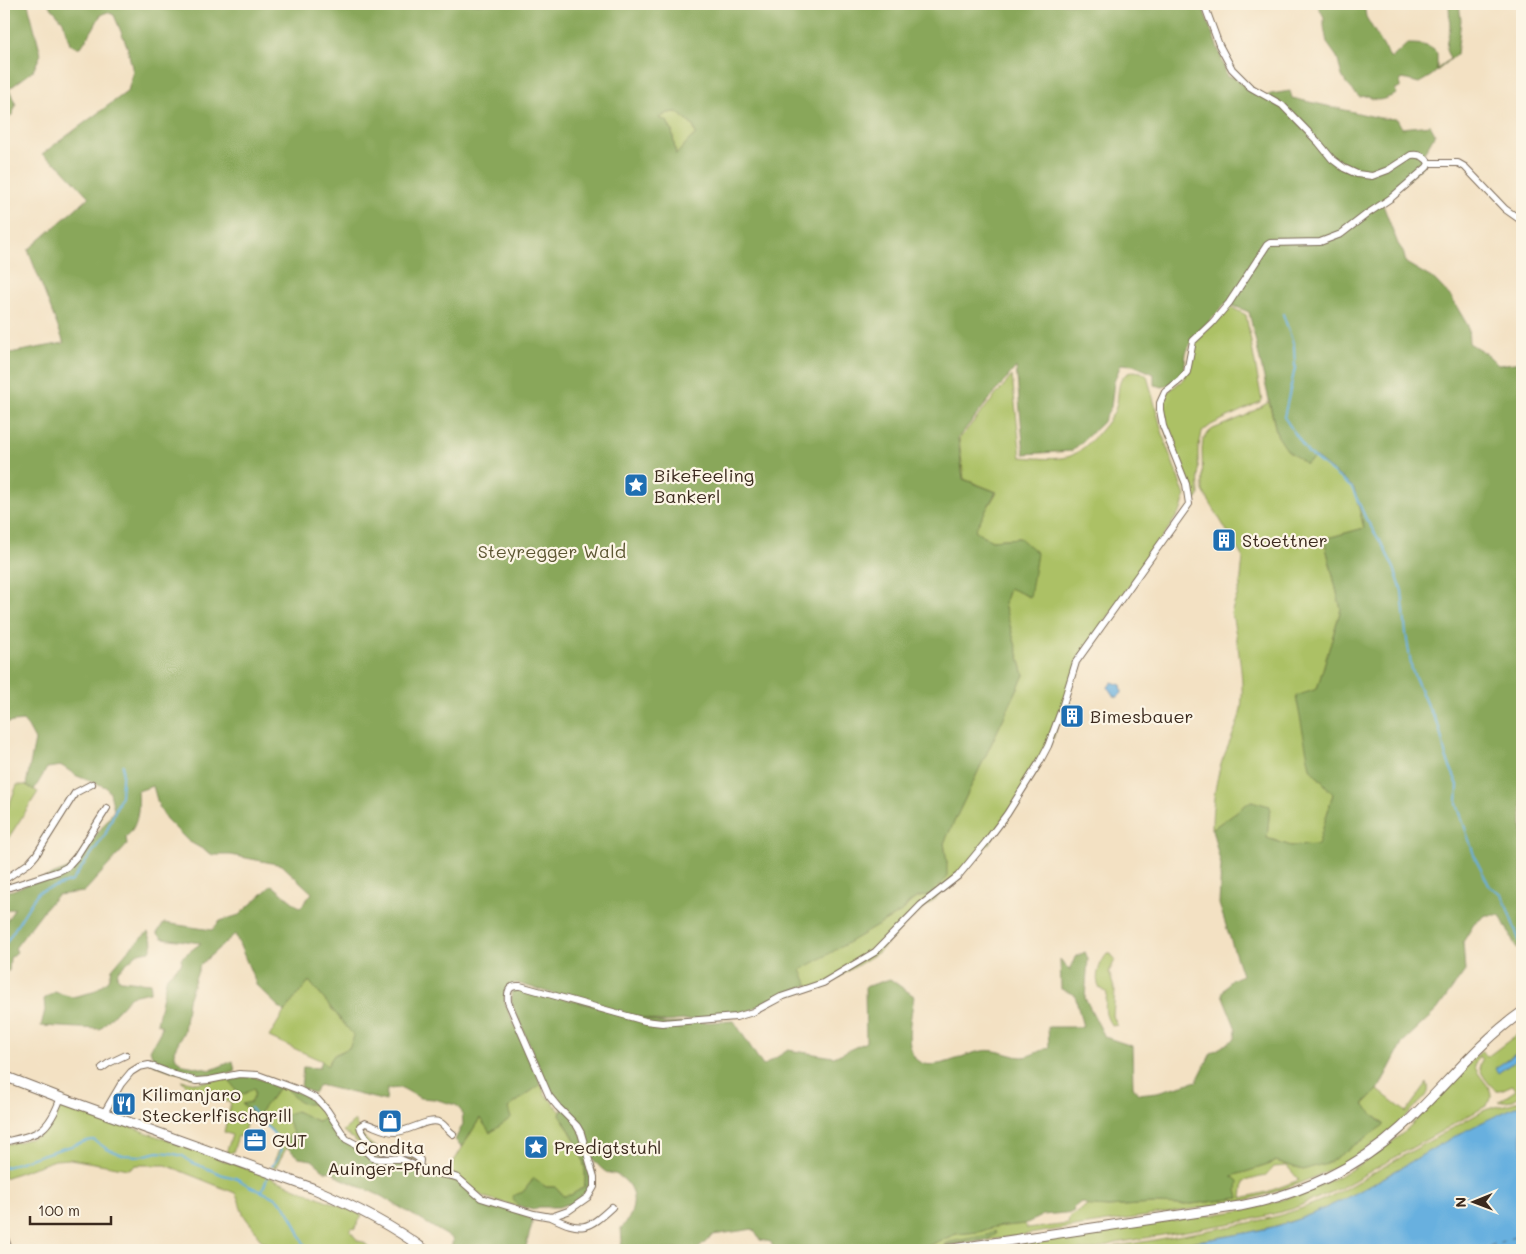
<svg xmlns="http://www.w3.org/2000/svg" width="1526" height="1254" font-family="Mali,sans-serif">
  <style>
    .green { fill: #acc165; stroke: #747642; fill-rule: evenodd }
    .forest { fill: #89a75a; stroke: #62683c; fill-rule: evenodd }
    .water { fill: #67b0df; stroke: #516d7e }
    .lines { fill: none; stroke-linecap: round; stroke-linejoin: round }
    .stream { stroke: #67b0df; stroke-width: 2 }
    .ferry { stroke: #4a5962; stroke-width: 1; stroke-dasharray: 6 5; stroke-linecap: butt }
    .minor-casing { stroke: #7b6a58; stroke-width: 8 }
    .major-casing { stroke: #7b6a58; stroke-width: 11 }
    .minor { stroke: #fff; stroke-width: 6 }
    .major { stroke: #fff; stroke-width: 9 }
    .labels { text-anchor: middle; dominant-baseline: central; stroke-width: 4.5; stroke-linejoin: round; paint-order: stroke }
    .poi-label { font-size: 18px; fill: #3b2a1e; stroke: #fcf5e5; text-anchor: start }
    .park-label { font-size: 18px; fill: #5d5733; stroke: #fcf5e5 }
  </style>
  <rect width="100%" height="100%" fill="#fcf5e5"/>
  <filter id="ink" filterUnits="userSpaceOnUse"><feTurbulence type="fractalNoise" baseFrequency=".02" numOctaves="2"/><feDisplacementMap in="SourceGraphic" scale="10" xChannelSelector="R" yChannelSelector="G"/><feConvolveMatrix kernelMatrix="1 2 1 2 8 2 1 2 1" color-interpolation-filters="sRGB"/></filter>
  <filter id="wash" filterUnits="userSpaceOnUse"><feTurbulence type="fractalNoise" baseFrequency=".0096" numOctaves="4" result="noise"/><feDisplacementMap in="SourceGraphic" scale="20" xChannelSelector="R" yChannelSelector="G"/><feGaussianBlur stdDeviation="1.12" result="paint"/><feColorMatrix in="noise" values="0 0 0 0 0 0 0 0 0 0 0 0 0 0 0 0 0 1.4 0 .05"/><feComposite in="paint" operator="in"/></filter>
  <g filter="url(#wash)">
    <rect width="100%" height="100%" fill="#f3e1c3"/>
    <!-- green -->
    <path class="green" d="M677,112L693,126L696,134L688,141L676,156L672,131L658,119L668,113Z
      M1229,306L1246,315L1262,401L1211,425L1202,432L1198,451L1199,495L1198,498L1195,500L1192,499L1190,496L1162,418V400L1164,395L1185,378L1195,341Z
      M1134,371L1141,372L1147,376L1165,442L1185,496L1181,510L1080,658L1053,739L991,841L957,880L909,921L879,952L829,983L814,989L808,985L800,970L903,911C911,899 916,897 930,895L947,863L944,843L1024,675L1004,604L1009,588L1030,596L1020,538L990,540L974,530L997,492L964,479L959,439L1012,376L1021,457C1036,458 1052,460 1067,457C1082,454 1107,425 1114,412C1122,397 1112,376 1134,371Z
      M1269,402L1277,435L1315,457L1354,488L1364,528L1324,539L1341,609L1317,689L1310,768L1333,794L1318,846H1291L1267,838L1270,807L1252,801L1212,829C1212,806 1215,783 1222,761C1228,745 1236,730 1240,714C1246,687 1238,646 1233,619L1231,613L1240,587L1243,558L1203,491L1202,450L1203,440L1209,432L1213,429L1245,416Z
      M17,785H26L38,792L4,845V818Z
      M1107,954H1111L1115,960L1109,972L1115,991L1113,1016L1117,1025L1112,1026C1103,1014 1105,1007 1107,993C1104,991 1102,990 1100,988C1093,978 1101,961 1107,954Z
      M309,981L355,1036L349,1048L334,1055L327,1066L322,1061L269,1037L284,1012Z
      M1522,1033V1050L1506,1060L1498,1073L1522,1056V1095L1513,1100L1498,1102L1516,1090L1513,1085C1508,1086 1502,1091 1497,1090C1492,1089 1480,1073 1480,1068C1479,1064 1480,1064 1482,1060L1479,1056L1475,1063V1067C1481,1082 1500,1091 1486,1106L1339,1189L1292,1209L1250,1220L1116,1243L1094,1250H1005L1011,1245L1250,1209C1306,1195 1359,1171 1403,1133C1418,1119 1431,1104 1445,1089C1457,1076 1470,1063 1482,1050L1487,1057L1515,1036Z
      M227,1078L254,1088L255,1094L251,1102L242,1104L269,1101L280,1086L319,1103L328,1118L317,1121L296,1111L293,1133L282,1142L287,1147L275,1168L272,1166L280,1148L277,1137L271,1129L263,1123L248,1119L242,1137L238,1136L233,1152L229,1153H226L232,1135L224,1132L231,1102L200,1099L181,1080L197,1083Z
      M1427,1083C1432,1094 1423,1099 1415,1107C1369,1158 1304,1186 1239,1202L937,1248L917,1250H884L930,1245L956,1234L979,1232L994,1227L1025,1224L1027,1229L1069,1224L1068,1222L1070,1217L1087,1205L1108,1207L1153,1204L1184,1205L1239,1198L1232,1176L1265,1166L1276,1161L1303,1170L1384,1124L1363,1105L1378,1090L1406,1112ZM1287,1166L1299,1180L1267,1192L1242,1198L1244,1181L1265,1176L1273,1167Z
      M541,1084L545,1094L561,1112L560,1115C573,1136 590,1162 584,1187L571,1195L563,1196L555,1187H546L534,1178L523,1192L518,1207L484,1197L447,1173L480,1118L490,1132L508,1108Z
      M1522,1099V1104L1461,1133L1362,1190L1327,1208L1302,1218L1279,1225L1247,1233L1172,1245L1152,1250H1109L1112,1247L1117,1246C1146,1242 1175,1236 1204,1231C1252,1223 1295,1215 1339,1192L1483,1111C1496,1105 1510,1106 1522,1099Z
      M65,1103L269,1177L362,1215L355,1229L352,1228L350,1231L358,1241L363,1242L373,1250H284C277,1245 265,1245 259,1238C257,1236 257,1233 256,1231C251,1224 245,1219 242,1211C238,1202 241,1202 235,1193L166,1165H136L129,1169L70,1159L55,1160L4,1178V1145C19,1141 40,1139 51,1126C57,1119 57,1108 65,1103Z
      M355,1121C367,1152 387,1152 417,1159V1163L375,1156L343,1131Z"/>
    <!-- forest -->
    <path class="forest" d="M4,4H28L41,54L33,71L9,89L16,105L12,115L4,120Z
      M48,4H1202C1209,29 1221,51 1227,77H1234L1248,89L1263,98L1271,94L1290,91L1292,98L1380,118L1397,119L1402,128L1430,125L1435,134L1423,155L1424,165L1384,202L1383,205L1398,244L1403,251L1406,263L1435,280L1451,297L1468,326L1469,343L1487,354L1498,365L1522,362V947L1517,949L1500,915H1486L1474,924L1463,942L1465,971L1437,1010L1403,1042L1378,1090L1363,1104L1384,1125L1330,1162L1303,1170L1276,1161L1265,1166L1232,1176L1238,1181L1237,1190L1239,1198L1184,1205L1153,1204L1108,1207L1091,1206L1081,1202L1073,1208L1074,1211L1068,1214L1065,1213L1043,1215L1025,1224L994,1227L979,1232L956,1234L930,1245L884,1250H774L771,1242L760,1240L753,1229L713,1235L697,1250H679L675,1248L671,1250H620L622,1241L621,1228C637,1213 639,1186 617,1175C614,1173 609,1174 606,1172C599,1168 592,1157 587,1151C592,1181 599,1186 573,1206L567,1204L559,1207H539L533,1210C523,1207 515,1207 512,1196L523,1192L534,1178L546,1187H555L563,1196L571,1195L584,1187C590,1162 573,1135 560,1115L563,1107L552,1097L512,1004L511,992L514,989L522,988L665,1024L734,1021L763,1066L788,1050L834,1057L866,1042L865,987L890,979L914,996C911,1020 897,1071 938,1064C953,1062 967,1053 982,1051C996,1048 1012,1057 1023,1057C1031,1056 1041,1050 1049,1047L1048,1027H1083L1075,995L1061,989L1060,959L1070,971L1075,957L1085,952L1088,959L1085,998L1105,1037L1132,1046L1133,1086L1138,1094L1157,1092L1197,1081L1211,1053L1235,1039L1236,1029L1222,994L1230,980L1242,975L1219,904L1221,865L1212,829L1251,801L1270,806L1267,838L1291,846L1318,845L1333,794L1310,768L1296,696L1317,689L1341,609L1324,539L1364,528L1354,488L1315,457L1306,464L1287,450L1277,435L1249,312L1226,303L1191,342L1186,353L1184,374L1173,383L1163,387L1154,385V374L1133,365L1121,364L1114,382L1111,407L1102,423L1072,451L1024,454L1016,367L958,438L963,479L996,492L975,530L990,540L1020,538L1037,553L1030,597L1009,588L1004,604L1024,675L944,843L947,863V878L930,895L917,897L907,905L903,911L801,970L808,985L770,999L751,1010L730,1016L662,1022L629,1015L516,983L507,987L505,994V1003L541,1084L508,1108L511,1118L490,1133L480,1118L462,1147L455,1140L463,1124L462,1112L456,1105L434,1099L420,1098L402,1088L387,1089L386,1101L319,1085L314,1093L301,1088L303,1067L319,1068L322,1061L327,1066L334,1055L349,1048L354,1036L309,981L284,1012L257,986L235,934L200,965L188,1000L184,1031L174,1051L176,1058L184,1065L196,1067L211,1070L233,1061L235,1072L205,1079L193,1078L155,1065L150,1050L160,1032L162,1026L157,1023L167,976L182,963L181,958L201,943L162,938L157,933L164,923L212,930L220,921L239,915L272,885L300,908L312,893L282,865L231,855H213L188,841L166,819L159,807L153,786L138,791C139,808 139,825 126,837L127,845L84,892L57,895L43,911L15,948L17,952L10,958L9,971H4V925L15,908L4,911V892L13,890L70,868L106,822L114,810L110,793L106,787L77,776L62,766L47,768L34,790L26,785L35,740L28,727L23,721L4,723V354L64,343L28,250L89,197L61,167L42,154L128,91L133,72L127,46L114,15L107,12L100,16L93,29L81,47H75L70,44L63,21ZM677,112L693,126L696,134L688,141L676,155L672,131L667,121L659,118L668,113Z
      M1317,4H1364L1366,17L1391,59L1407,44C1419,44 1429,44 1437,53V67L1436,70L1450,59L1446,50L1447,40L1450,28L1449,4H1459L1461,20L1457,54L1431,76L1419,83L1403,79L1400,81V88L1395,89L1397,94C1386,98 1377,104 1368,96L1359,97L1346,83L1342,76L1337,57L1327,43L1324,26V17Z
      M148,932L153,943L150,951L138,953L118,971L117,977L121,980L150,983L151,988L150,992L131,996L100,1029L41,1026L45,1010L44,999L55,992L72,997L93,992L109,980L112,969L129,949Z
      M246,1076L254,1077L280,1086L258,1115L253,1113L242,1104L251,1102L255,1094L254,1088L244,1094L237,1091L227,1078Z
      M287,1088L311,1098L319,1103C301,1106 297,1103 287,1088Z
      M296,1111L317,1121L328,1118L340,1137L350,1144L358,1147L370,1158L400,1161L420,1173L419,1178L425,1179L426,1174L451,1177L458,1180L474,1197L531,1215L532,1224L525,1250H451L453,1239L381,1196L338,1177L332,1171L326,1172L312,1160L299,1158L282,1143L293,1133L285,1115Z
      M995,1231L996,1234L987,1240L946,1245L945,1244L950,1242L988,1235Z"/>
    <!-- water -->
    <path class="water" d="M1112,682L1121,685L1122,693L1118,697C1113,697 1110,691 1108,687Z
      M1522,1050V1056L1498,1073L1495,1068Z
      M1522,1104V1250H1152C1202,1238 1255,1236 1304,1217C1350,1199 1392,1173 1434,1148C1463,1131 1492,1117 1522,1104Z"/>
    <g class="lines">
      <!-- stream -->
      <path class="stream" d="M1283,314L1294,346L1295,368L1284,417L1308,453L1352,488L1366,519L1383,546L1394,568L1402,591L1406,634L1412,670L1426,703L1439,727L1446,757L1458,785L1457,804L1475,858L1490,887L1502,894L1522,948
        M4,946L38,892L72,881L105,835L121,796L123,765
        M251,1108C259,1128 298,1137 272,1166
        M4,1168C24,1160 44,1154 64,1148C75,1146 84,1140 94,1140L107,1149L123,1155L141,1156L158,1152L170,1153L183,1156L191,1162L223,1175L236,1178L249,1186L276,1198L285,1206L294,1221L304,1244L310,1250
        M262,1192L267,1178"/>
      <!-- ferry -->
      <path class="ferry" d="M1479,1250L1522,1234"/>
    </g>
  </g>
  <g filter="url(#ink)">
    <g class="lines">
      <!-- minor casing -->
      <g class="minor-casing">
        <path id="minor" d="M1204,4L1219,45L1232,69L1250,87L1282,105L1319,143L1332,159L1344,168L1357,174L1372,176L1388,170L1411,155C1418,154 1425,156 1429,163H1458L1465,167L1505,209L1522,221
          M4,880L29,863L36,855L75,793L92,784
          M4,889L59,871L67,867L76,857L107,808
          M102,1068L109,1063L126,1055
          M104,1113L121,1084L131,1072L139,1067L149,1065L175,1075L196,1081L209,1080L239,1074L258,1075L299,1090L317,1099L327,1110L346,1139L361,1147L373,1158L379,1159H400L430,1172L452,1176L458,1178L481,1198L534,1214L551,1217L568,1211L588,1197L594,1187V1177L581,1133L577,1126L558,1107L549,1096L508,1002C507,992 508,985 520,986L645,1021L662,1023L736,1017L753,1012L781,997L823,983L875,952L921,905L958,876L986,842L1007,814L1039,763L1048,746L1061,711L1076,662L1189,504L1186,484L1163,426L1160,410V403L1165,392L1180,380L1187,372L1193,341L1212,323L1229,303L1267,245L1270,243L1320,242L1341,234L1367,214L1391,198L1427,167L1429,163
          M4,1142C39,1134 48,1133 61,1097
          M419,1168L420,1160C411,1149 393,1155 381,1150C376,1148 372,1144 368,1140C364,1135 361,1132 360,1126L365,1123C375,1126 384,1132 395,1132C409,1132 430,1116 441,1123C445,1126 449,1131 453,1134
          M551,1217C582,1232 587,1230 612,1207
          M4,1235L9,1250"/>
      </g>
      <!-- major casing -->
      <g class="major-casing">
        <path id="major" d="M4,1076L56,1096L312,1188C352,1205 390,1224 425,1250
          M946,1250L1240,1206C1299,1195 1358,1168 1402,1127C1443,1089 1476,1044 1522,1012"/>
      </g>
      <!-- minor -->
      <use href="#minor" class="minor"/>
      <!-- major -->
      <use href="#major" class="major"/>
    </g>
  </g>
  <!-- icons -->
  <defs>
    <g id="sight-square" transform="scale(1.25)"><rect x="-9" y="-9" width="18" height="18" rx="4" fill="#1f6fb2" stroke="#fcf5e5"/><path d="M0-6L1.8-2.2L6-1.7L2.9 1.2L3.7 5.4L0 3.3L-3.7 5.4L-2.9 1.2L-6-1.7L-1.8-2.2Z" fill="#fff"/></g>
    <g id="building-square" transform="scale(1.25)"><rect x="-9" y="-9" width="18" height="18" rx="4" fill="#1f6fb2" stroke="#fcf5e5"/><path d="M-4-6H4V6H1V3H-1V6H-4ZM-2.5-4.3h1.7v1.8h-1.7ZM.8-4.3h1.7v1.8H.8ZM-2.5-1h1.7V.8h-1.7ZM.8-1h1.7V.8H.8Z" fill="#fff"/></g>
    <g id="restaurant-square" transform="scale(1.25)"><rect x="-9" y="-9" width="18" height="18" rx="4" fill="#1f6fb2" stroke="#fcf5e5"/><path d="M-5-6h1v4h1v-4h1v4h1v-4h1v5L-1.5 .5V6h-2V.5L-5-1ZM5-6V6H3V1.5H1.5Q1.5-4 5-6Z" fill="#fff"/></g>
    <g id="shop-square" transform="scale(1.25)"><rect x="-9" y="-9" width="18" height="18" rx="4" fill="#1f6fb2" stroke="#fcf5e5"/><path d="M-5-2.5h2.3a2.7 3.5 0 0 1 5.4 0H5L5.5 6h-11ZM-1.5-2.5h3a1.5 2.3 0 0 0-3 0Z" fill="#fff"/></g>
    <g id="office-square" transform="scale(1.25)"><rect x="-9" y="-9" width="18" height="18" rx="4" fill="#1f6fb2" stroke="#fcf5e5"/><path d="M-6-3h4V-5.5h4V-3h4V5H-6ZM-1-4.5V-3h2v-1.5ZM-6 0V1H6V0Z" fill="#fff"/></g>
  </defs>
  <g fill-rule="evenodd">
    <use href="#sight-square" x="636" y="485"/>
    <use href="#building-square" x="1224" y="540"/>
    <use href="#building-square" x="1072" y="716"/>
    <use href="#restaurant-square" x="124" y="1104"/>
    <use href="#shop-square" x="390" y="1121"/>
    <use href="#office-square" x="255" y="1140"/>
    <use href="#sight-square" x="536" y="1147"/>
  </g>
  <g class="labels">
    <!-- poi labels -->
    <g class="poi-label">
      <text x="654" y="475">BikeFeeling<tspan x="654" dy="21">Bankerl</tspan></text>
      <text x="1242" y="540">Stoettner</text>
      <text x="1090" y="716">Bimesbauer</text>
      <text x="142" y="1094">Kilimanjaro<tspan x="142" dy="21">Steckerlfischgrill</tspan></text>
      <text x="272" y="1140">GUT</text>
      <text x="390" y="1147" text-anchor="middle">Condita<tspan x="390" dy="21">Auinger-Pfund</tspan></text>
      <text x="554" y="1147">Predigtstuhl</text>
    </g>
    <!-- park labels -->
    <g class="park-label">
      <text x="552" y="551">Steyregger Wald</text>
    </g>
  </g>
  <!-- margin -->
  <rect width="1526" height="1254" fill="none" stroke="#fcf5e5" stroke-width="20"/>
  <!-- north arrow -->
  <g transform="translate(1474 1202) rotate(269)" stroke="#fcf5e5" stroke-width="4" paint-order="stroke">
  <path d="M0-4L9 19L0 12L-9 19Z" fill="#3b2a1e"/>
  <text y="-8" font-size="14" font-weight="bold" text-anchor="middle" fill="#3b2a1e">N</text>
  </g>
  <!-- scale -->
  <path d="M30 1216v8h81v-8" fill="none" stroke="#3b2a1e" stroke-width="2.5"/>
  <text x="38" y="1216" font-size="15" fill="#3b2a1e" stroke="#fcf5e5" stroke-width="4" paint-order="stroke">100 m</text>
</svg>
